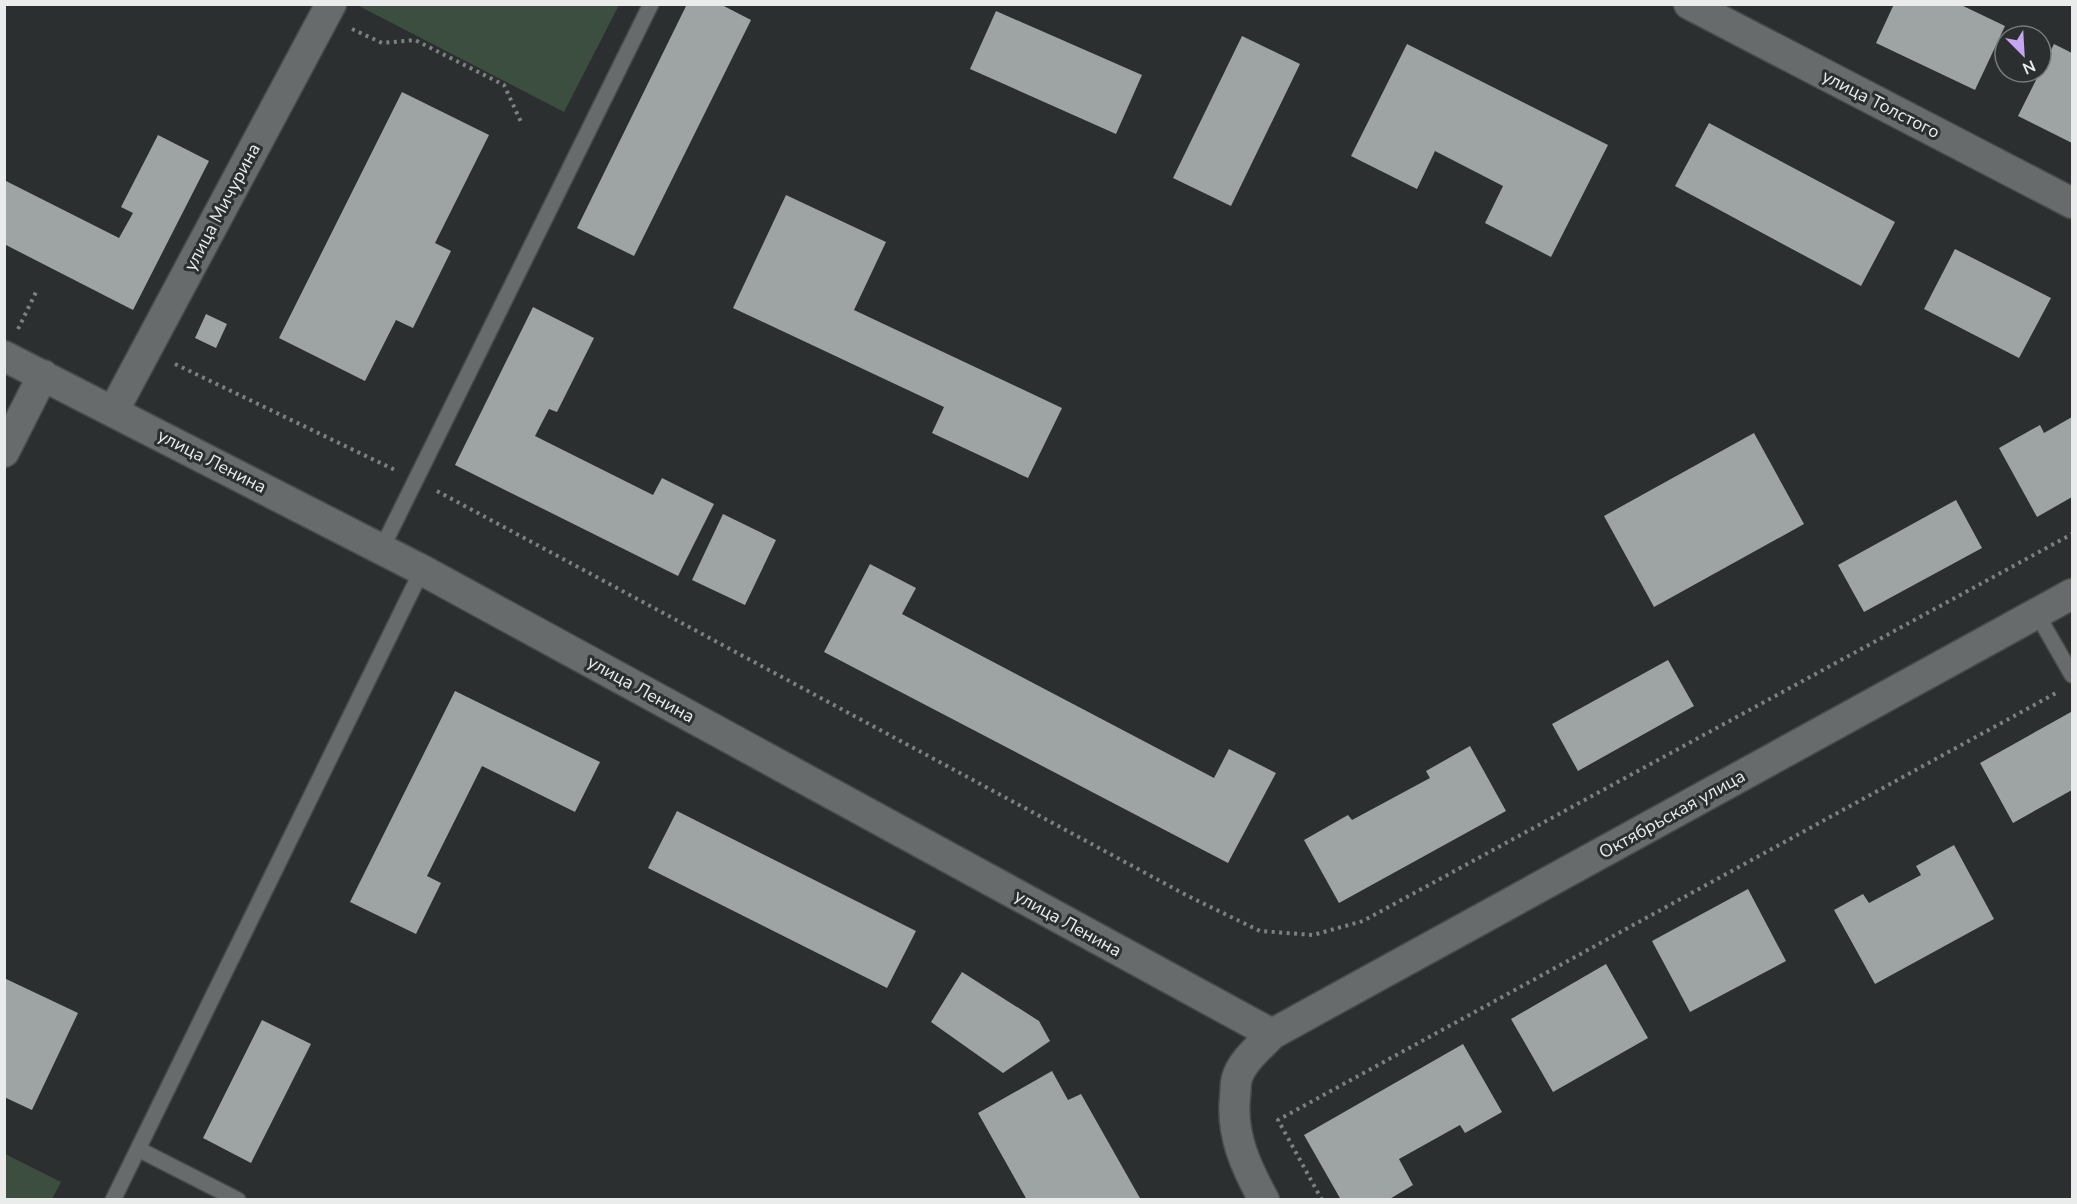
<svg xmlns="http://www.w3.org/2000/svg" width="2077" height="1204" font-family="'Nunito Sans',sans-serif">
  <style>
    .green { fill: #3c4e3f }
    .building { fill: #9ea3a4 }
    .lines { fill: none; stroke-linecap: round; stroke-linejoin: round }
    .lane-casing { stroke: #474a4a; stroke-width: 18 }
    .street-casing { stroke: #474a4a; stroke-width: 33 }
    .path { stroke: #7d8080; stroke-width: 4; stroke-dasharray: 3 4.5; stroke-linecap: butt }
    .lane { stroke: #676b6b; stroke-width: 15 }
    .street { stroke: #676b6b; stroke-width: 30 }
    .labels { text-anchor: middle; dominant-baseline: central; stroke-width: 6; stroke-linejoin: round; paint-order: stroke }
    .street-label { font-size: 18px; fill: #eaecec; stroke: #2c2f2f }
  </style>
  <rect width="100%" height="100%" fill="#2c2f2f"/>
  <!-- green -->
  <path class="green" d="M357,5V4L619,5L564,112Z
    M5,1154L61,1182L52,1199H5Z"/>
  <!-- building -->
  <path class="building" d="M687,4H720L751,20L634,256L577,228Z
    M1894,4H1959L2005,26L1975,90L1876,43Z
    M996,11L1142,75L1116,134L970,69Z
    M1242,36L1300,64L1231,206L1173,178Z
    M1407,44L1608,145L1551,257L1485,223L1503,186L1435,151L1417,189L1351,156Z
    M2054,44L2072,53V143L2018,116Z
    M402,92L489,135L435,243L451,251L413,328L396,320L365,381L279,338Z
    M1709,123L1895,222L1861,286L1675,186Z
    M158,135L209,161L133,310L4,244V180L119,238L133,213L121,207Z
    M786,195L886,242L854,310L1062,408L1028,478L932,433L944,407L733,308Z
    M1955,249L2051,298L2019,358L1924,309Z
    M533,307L594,338L557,412L549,409L535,436L653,495L662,478L714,504L678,576L455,465Z
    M206,314L227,324L216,348L195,338Z
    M2072,417V497L2037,517L1999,448L2040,425L2044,433Z
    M1754,433L1804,524L1654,607L1604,516Z
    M1956,500L1982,548L1864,612L1838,565Z
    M723,514L776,540L745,605L692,580Z
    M870,564L916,588L902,614L1214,778L1229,749L1276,773L1228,863L824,652Z
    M1668,660L1694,706L1578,771L1552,724Z
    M455,691L600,762L575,812L482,766L427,876L441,883L416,934L350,902Z
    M2071,712L2072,790L2013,823L1980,763Z
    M1470,746L1506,811L1339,903L1304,840L1348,815L1352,820L1430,778L1426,771Z
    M677,811L916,931L887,988L648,868Z
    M1954,845L1994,919L1875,984L1834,910L1863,894L1869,903L1921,875L1916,866Z
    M1748,889L1786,961L1690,1012L1652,941Z
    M1606,964L1648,1038L1553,1092L1511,1019Z
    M962,972L1039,1021L1050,1041L1003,1073L931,1022Z
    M4,978L78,1013L32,1110L4,1097Z
    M262,1020L311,1044L251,1163L203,1138Z
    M1463,1044L1502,1112L1465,1133L1460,1125L1399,1159L1413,1185L1388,1200H1341L1304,1135Z
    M1052,1071L1068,1100L1081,1094L1141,1200H1027L978,1113Z"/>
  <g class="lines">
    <!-- lane casing -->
    <g class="lane-casing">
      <path id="lane" d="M382,548L651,4
        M2037,614L2072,675
        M138,1149L238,1200
        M113,1200L422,570"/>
    </g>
    <!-- street casing -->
    <g class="street-casing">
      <path id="street" d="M1689,4L2072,203
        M4,356L422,570L1272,1034
        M114,410L331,4
        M4,452L43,375
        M1264,1200C1246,1167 1231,1135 1235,1097C1236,1091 1235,1084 1237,1078C1242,1061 1260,1047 1272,1034L2072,594"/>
    </g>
    <!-- path -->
    <path class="path" d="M352,29L382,43L415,40L504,85L521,122
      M18,329L36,292
      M175,364L395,470
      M437,491L1188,896L1260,931L1313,935L1363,921L2072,534
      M1322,1200L1278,1120L2056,693"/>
    <!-- lane -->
    <use href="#lane" class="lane"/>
    <!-- street -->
    <use href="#street" class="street"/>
  </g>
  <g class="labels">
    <!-- street labels -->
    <g class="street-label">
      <text transform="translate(1881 104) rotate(27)">улица Толстого</text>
      <text transform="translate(222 207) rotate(-62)">улица Мичурина</text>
      <text transform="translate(212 461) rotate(27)">улица Ленина</text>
      <text transform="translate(641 689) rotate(29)">улица Ленина</text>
      <text transform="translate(1672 814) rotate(-29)">Октябрьская улица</text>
      <text transform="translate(1068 923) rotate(29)">улица Ленина</text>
    </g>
  </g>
  <!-- border -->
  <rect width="2077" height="1204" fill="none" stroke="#eaecec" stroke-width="12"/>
  <!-- north arrow -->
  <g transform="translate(2023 54) rotate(156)"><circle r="28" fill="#2c2f2f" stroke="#787b7b" stroke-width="1.5"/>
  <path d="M0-4.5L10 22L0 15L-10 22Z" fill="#c6a6f0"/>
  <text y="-9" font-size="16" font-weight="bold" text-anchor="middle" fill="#eaecec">N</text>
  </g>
</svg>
